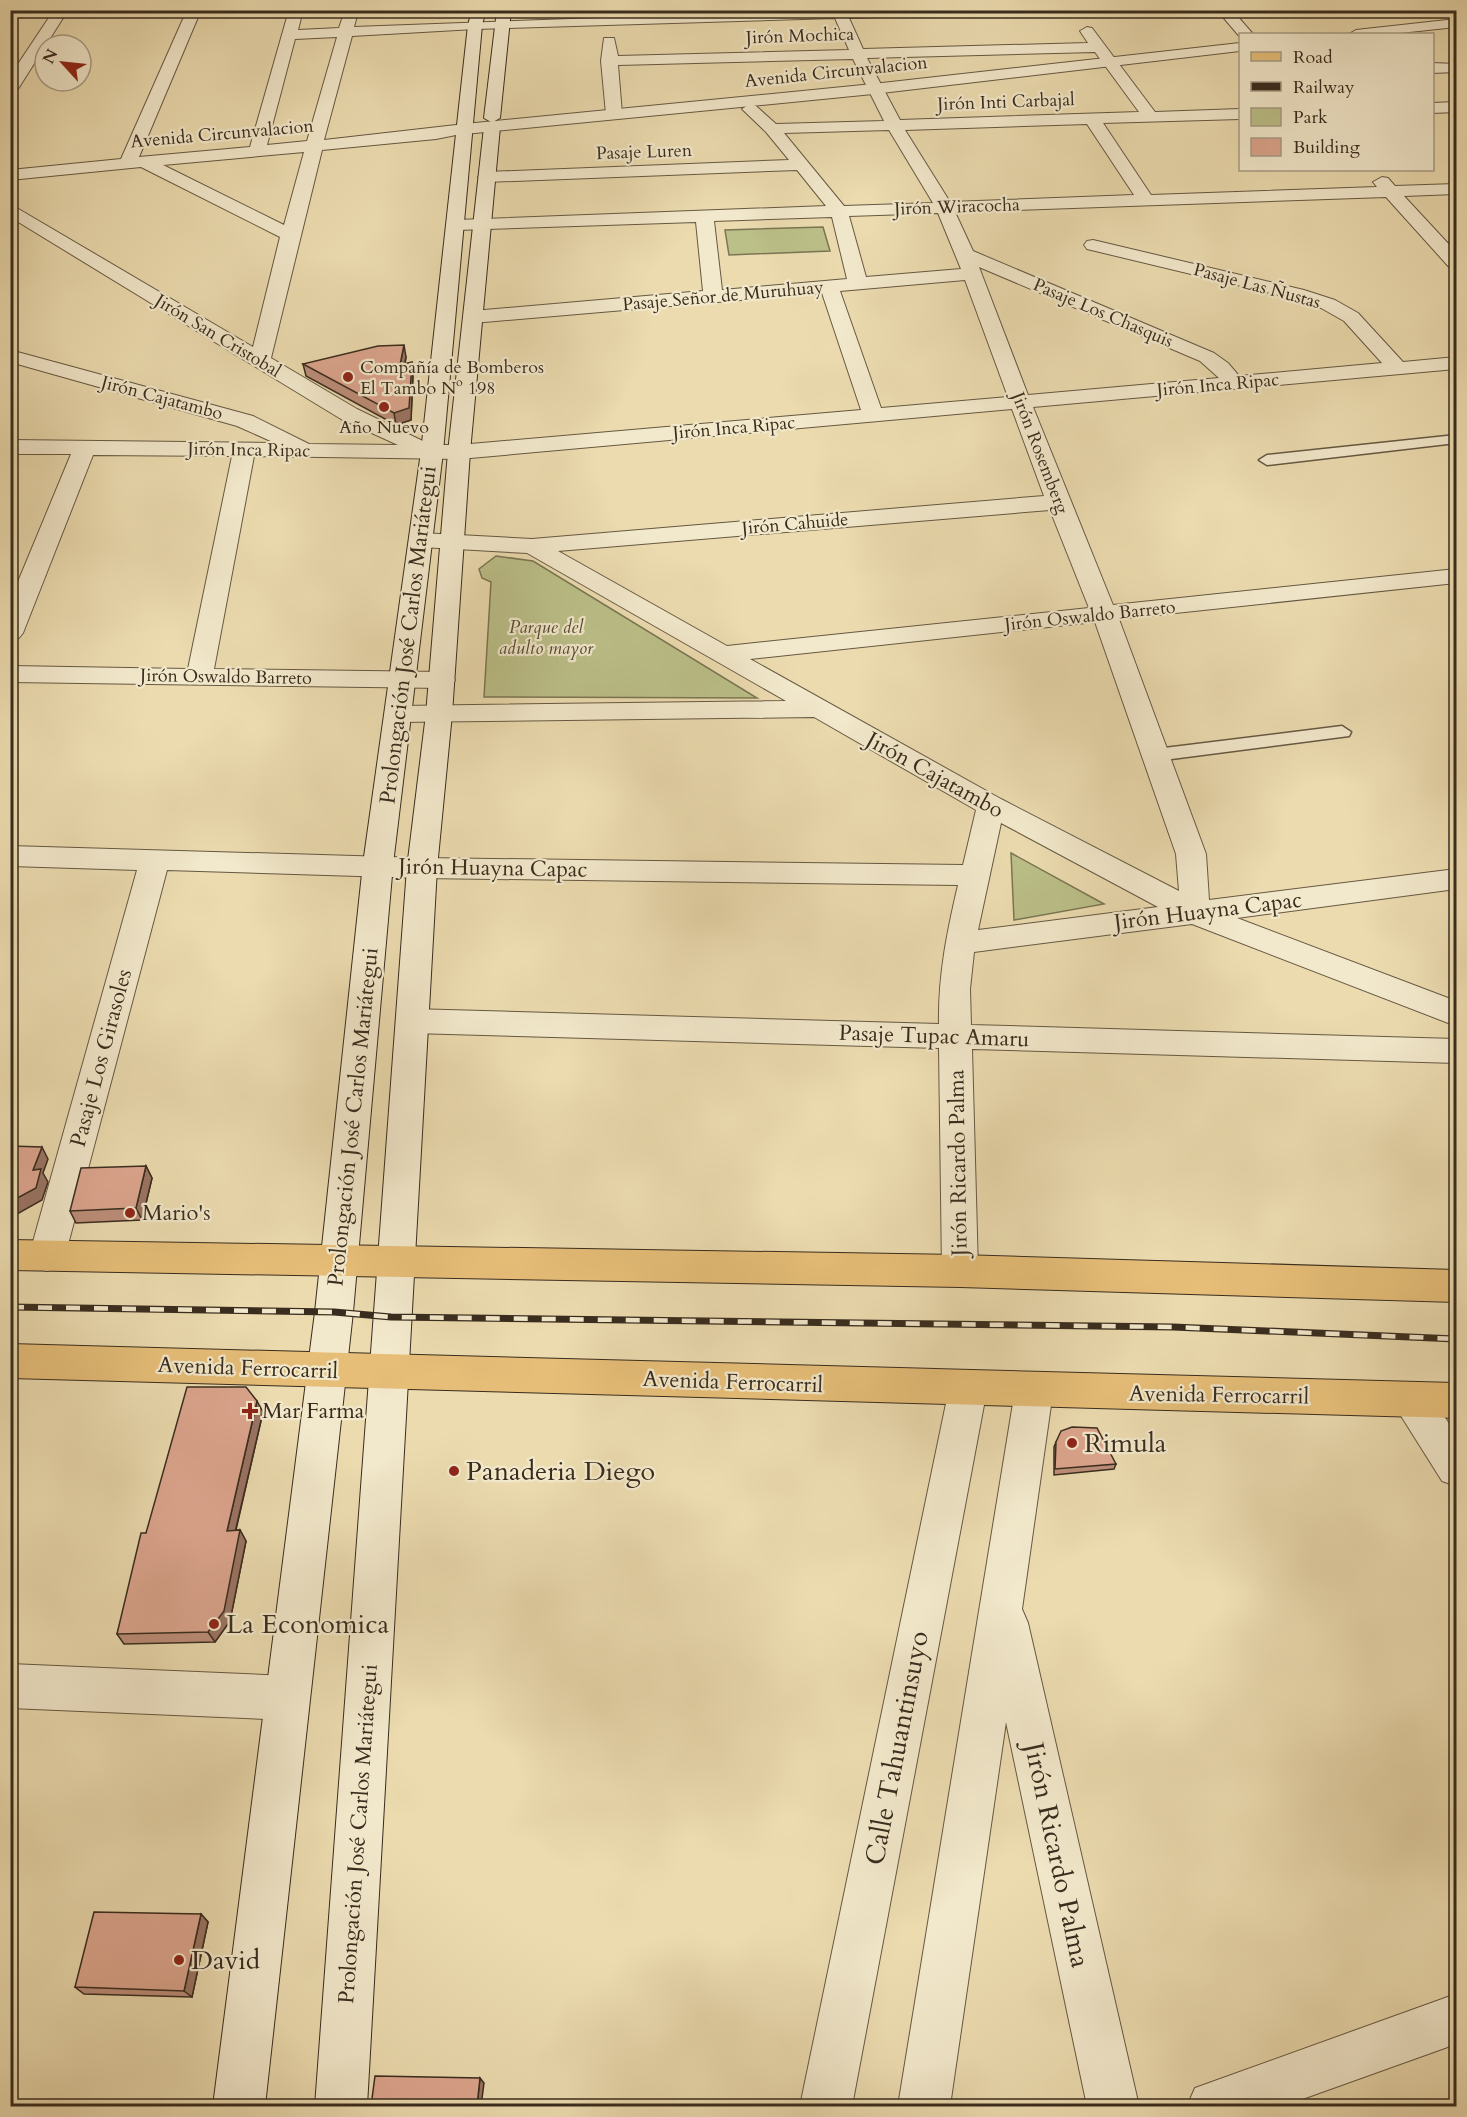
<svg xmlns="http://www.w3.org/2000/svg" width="1467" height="2117" font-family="Cardo,serif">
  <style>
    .green { fill: #bbbf88; stroke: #7a7653; stroke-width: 1.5 }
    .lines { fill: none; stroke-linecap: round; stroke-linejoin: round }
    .service-casing { stroke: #665842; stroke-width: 3 }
    .minor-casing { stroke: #665842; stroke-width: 2 }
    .tertiary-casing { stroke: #665842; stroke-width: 2 }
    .secondary-casing { stroke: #392c1e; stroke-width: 2 }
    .primary-casing { stroke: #392c1e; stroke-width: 2 }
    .service { fill: #f2e8cb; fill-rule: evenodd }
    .minor { fill: #f2e8cb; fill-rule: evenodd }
    .tertiary { fill: #f2e8cb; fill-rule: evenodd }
    .secondary { fill: #f2e8cb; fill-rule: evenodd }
    .primary { fill: #e6be78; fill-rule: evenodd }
    .rail-casing { stroke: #392c1e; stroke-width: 7 }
    .rail { stroke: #f2e8cb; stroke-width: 4.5; stroke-dasharray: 14; stroke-linecap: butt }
    .wall { fill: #bd8e7a; stroke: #392c1e; stroke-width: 1.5 }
    .shaded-wall { fill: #9a7463; stroke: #392c1e; stroke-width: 1.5 }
    .building { fill: #dca58e; stroke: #392c1e; stroke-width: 1.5 }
    .poi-dot { fill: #8f2418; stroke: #f2e8cb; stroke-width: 2 }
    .labels { text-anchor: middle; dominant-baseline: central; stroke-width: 4.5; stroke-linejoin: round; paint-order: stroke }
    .far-street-label { font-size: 18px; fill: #392c1e; stroke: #f2e8cb }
    .far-poi-label { font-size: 18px; fill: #392c1e; stroke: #f2e8cb; text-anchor: start }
    .far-park-label { font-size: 18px; font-style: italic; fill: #534933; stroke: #f2e8cb }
    .street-label { font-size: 22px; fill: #392c1e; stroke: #f2e8cb }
    .poi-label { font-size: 22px; fill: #392c1e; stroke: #f2e8cb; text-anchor: start }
    .near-poi-label { font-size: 27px; fill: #392c1e; stroke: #f2e8cb; text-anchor: start }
    .near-street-label { font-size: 27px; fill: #392c1e; stroke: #f2e8cb }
  </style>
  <rect width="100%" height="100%" fill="#ebdbaf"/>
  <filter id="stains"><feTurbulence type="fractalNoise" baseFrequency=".00333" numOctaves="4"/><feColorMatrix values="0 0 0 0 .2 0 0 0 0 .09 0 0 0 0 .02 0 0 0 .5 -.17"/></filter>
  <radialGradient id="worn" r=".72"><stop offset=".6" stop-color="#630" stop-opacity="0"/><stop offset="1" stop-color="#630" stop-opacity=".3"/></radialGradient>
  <!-- green -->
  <path class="green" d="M823,227L830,251L729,255L725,230Z
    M496,556L533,561L757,698L484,697L491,582L482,578L479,569Z
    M1011,853L1104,904L1014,920Z"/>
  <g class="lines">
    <!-- service casing -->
    <g class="service-casing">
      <path id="service" d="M1456,435V443L1267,465L1259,460L1267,455Z
        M1342,726L1351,732L1349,736L1156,761L1147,755L1156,749Z"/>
    </g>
    <!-- minor casing -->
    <g class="minor-casing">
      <path id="minor" d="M54,10H68L18,89L10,94V76Z
        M187,10H201L139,157L250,147L289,10H303L298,30L339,28L345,10L358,12L354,27L815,10H980L973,14L849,18L863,49L1088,43L1080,31L1087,27L1092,28L1155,112L1240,109V119L1103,123L1151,195L1377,187L1373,182L1382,177L1388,178L1395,186L1456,184V194L1404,196L1456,252V269L1449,267L1386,197L955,212L973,251L1214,353L1228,363L1239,376L1382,363L1344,321L1321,308L1291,298L1087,249L1084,245L1087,241L1093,240L1304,290L1335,300L1358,313L1403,362L1456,357V369L1033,407L1113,605L1456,569V583L1119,619L1206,854L1209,900L1456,869V889L1237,918L1456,1001V1026L1192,924L974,952L970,989L971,1025L1456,1039V1063L972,1049L978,1271L973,1282L960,1287L947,1282L942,1271L939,1048L412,1033L401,1029L396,1021L401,1013L412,1009L939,1024C938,976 947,932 958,885L422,878L167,870L65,1256L60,1267L47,1271L34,1267L29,1256L137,870L10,866V846L422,858L963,865L976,810L814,717L399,722L390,720L386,714L390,708L399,706L786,701L527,553L421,547L413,545L409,540L413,535L421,533L532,539L1044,496L1012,409L459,459L254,456L214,669L442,672L451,674L455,680L451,686L442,688L10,682V666L188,669L232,456L93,455L23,633L19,638L10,640V601L71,454H10V440L275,443L237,426L10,362V350L253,416L309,444L398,445L341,419L10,217V204L253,347L280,237L141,167L10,180V170L121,159ZM835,18L849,50L618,56L614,38H604L601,61L606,114L614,119L622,114L618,65L853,59L884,121L776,124L756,106L750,104L742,109L766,132L789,160L487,172L478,177L487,182L797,170L826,206L457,220L448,225L457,230L696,222L703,291L473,311L463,317L473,323L822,293L861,410L459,445H431L357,409L271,358L322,150L436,139L471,132L473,129L465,124L324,140L352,36L475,29ZM337,37L307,141L267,145L295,39ZM1095,52L1139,112L900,120L867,58ZM1087,124L1134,195L950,202L905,130ZM889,130L933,203L844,206L784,133ZM304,152L284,225L163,165ZM938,213L961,269L866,277L849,216ZM832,217L847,279L722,290L714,221ZM979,267L1200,361L1219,378L1028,395ZM965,280L1008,397L881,408L840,291ZM1050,510L1089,608L727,646L558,551ZM1095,622L1176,854L1179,891L1001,799L750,659ZM1001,823L1158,907L978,930Z
        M1217,10H1232L1253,34H1240V37Z
        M1432,63L1456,64V72L1432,73Z
        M1456,102V112L1432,113V103Z
        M968,1372L982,1377L987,1389L852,2106H800L949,1389L954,1377Z
        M1034,1374L1048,1379L1053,1391L1022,1609L1028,1623L1139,2106H1087L1006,1722L950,2106H898L1015,1391L1020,1379Z
        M1411,1382L1425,1388L1456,1434V1486L1442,1481L1391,1400L1397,1388Z
        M10,1664L288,1676L304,1682L310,1698L304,1714L288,1720L10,1708Z
        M1456,1994V2044L1283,2106H1187L1195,2088Z"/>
    </g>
    <!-- tertiary casing -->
    <g class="tertiary-casing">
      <path id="tertiary" d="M1456,19V27L1391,34H1349L1356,30Z
        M1240,43V51L873,94L465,134L457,129L465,124L873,84Z"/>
    </g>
    <!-- secondary casing -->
    <g class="secondary-casing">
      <path id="secondary" d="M472,10H486L482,25L443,452L393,864L353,1312L265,2106H213L315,1312L363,864L421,452L468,25Z
        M497,10H511L500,118L493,122L500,127L470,452L452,714L437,868L367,2106H315L407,868L426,714L448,452L484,127L491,122L484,118Z"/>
    </g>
    <!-- primary casing -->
    <g class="primary-casing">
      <path id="primary" d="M10,1240L960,1255L1456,1270V1302L960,1287L10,1270Z
        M10,1344L1456,1383V1418L10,1378Z"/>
    </g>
    <!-- service -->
    <use href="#service" class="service"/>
    <!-- minor -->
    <use href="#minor" class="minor"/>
    <!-- tertiary -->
    <use href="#tertiary" class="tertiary"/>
    <!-- secondary -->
    <use href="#secondary" class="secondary"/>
    <!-- primary -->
    <use href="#primary" class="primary"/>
    <!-- rail casing -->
    <g class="rail-casing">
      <path id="rail" d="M10,1307L334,1312L391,1317L1173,1327L1456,1339"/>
    </g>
    <!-- rail -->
    <use href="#rail" class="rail"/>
  </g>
  <!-- wall -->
  <path class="wall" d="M406,357L405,364L413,374L411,420L396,425L306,376L303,364Z
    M146,1166L152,1178L142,1220L76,1223L70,1211Z
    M263,1412L236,1530H240L246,1541L230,1621L215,1642L124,1644L117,1634L146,1533Z
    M1056,1442L1116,1464L1114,1469L1054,1475V1447Z
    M201,1914L208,1922L192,1997L84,1994L75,1987Z"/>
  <!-- shaded-wall -->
  <path class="shaded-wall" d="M404,345L406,357L402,377L400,365Z
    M412,362L413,374L411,420L396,425L394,413Z
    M42,1147L48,1159L43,1173L48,1182L42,1200L10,1218V1202L33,1170Z
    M146,1166L152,1178L142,1220L136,1208Z
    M257,1401L263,1412L233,1541L227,1531Z
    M240,1530L246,1541L230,1621L215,1642L208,1632Z
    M201,1914L208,1922L192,1997L184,1991Z
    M480,2078L484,2083L481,2106H477Z"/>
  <!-- building -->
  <path class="building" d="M404,345L400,365L412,362L409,408L394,413L303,364L378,346Z
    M10,1146L42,1147L33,1170L41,1169L36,1188L10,1202Z
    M146,1166L136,1208L70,1211L81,1168Z
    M187,1387H246L257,1401L227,1531L240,1530L224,1611L208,1632L117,1634L141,1533H146Z
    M1072,1427L1097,1428L1116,1464L1055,1469L1056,1442L1061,1431Z
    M94,1912L201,1914L184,1991L75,1987Z
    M375,2076L480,2078L477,2106H371Z"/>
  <!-- markers -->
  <g class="poi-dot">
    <circle cx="348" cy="377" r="6"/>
    <circle cx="384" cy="407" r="6"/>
    <circle cx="130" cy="1213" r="6"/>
    <path d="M247 1402h6v6h6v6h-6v6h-6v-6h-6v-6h6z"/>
    <circle cx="1072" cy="1443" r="6"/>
    <circle cx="454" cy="1471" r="6"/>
    <circle cx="214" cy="1624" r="6"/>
    <circle cx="179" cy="1960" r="6"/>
  </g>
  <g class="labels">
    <!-- far-street labels -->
    <g class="far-street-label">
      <text transform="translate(800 36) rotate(-2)">Jirón Mochica</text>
      <text transform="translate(836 72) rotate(-6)">Avenida Circunvalacion</text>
      <text transform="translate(1006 102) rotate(-2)">Jirón Inti Carbajal</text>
      <text transform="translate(222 134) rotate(-5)">Avenida Circunvalacion</text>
      <text transform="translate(644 152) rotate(-2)">Pasaje Luren</text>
      <text transform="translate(957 207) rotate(-2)">Jirón Wiracocha</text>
      <text transform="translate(1257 286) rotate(15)">Pasaje Las Ñustas</text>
      <text transform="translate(723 296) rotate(-5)">Pasaje Señor de Muruhuay</text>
      <text transform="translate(1103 313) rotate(23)">Pasaje Los Chasquis</text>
      <text transform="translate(218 336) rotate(31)">Jirón San Cristobal</text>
      <text transform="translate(1218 385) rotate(-5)">Jirón Inca Ripac</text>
      <text transform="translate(162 398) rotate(15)">Jirón Cajatambo</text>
      <text transform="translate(734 428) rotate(-5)">Jirón Inca Ripac</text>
      <text transform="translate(249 450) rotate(1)">Jirón Inca Ripac</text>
      <text transform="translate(1040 453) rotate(69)">Jirón Rosemberg</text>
      <text transform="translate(795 524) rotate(-5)">Jirón Cahuide</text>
      <text transform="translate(1090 616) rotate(-6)">Jirón Oswaldo Barreto</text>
      <text transform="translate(226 677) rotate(1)">Jirón Oswaldo Barreto</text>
    </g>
    <!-- far-poi labels -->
    <g class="far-poi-label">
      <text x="360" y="367">Compañía de Bomberos<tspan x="360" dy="21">El Tambo Nº 198</tspan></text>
      <text x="384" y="427" text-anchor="middle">Año Nuevo</text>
    </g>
    <!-- far-park labels -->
    <g class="far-park-label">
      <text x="546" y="627">Parque del<tspan x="546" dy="21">adulto mayor</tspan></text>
    </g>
    <!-- street labels -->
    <g class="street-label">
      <text transform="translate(408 635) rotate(-83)">Prolongación José Carlos Mariátegui</text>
      <text transform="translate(935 775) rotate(29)">Jirón Cajatambo</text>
      <text transform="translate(493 868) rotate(1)">Jirón Huayna Capac</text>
      <text transform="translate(1208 911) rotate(-7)">Jirón Huayna Capac</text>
      <text transform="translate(934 1036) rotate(2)">Pasaje Tupac Amaru</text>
      <text transform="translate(101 1058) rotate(-75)">Pasaje Los Girasoles</text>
      <text transform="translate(353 1117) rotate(-84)">Prolongación José Carlos Mariátegui</text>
      <text transform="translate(958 1163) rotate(-91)">Jirón Ricardo Palma</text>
      <text transform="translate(248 1368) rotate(2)">Avenida Ferrocarril</text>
      <text transform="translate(733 1382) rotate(2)">Avenida Ferrocarril</text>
      <text transform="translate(1219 1395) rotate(1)">Avenida Ferrocarril</text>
      <text transform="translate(358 1834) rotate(-86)">Prolongación José Carlos Mariátegui</text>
    </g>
    <!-- poi labels -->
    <g class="poi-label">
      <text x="142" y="1213">Mario's</text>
      <text x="262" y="1411">Mar Farma</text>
    </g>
    <!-- near-poi labels -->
    <g class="near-poi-label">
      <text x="1084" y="1443">Rimula</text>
      <text x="466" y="1471">Panaderia Diego</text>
      <text x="226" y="1624">La Economica</text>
      <text x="191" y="1960">David</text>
    </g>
    <!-- near-street labels -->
    <g class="near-street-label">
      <text transform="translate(897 1748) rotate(-79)">Calle Tahuantinsuyo</text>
      <text transform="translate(1057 1855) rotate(78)">Jirón Ricardo Palma</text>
    </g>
  </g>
  <!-- margin -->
  <rect width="1467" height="2117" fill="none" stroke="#ebdbaf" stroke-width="36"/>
  <rect x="12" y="12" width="1443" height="2093" fill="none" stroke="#392c1e" stroke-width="3"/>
  <rect x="18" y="18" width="1431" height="2081" fill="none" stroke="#392c1e" stroke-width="1.5"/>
  <!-- legend -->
  <rect x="1239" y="33" width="195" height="138" fill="#f2e8cb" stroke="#a89d86" stroke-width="1.5"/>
  <rect x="1251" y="52" width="30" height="9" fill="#e6be78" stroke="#a89d86" stroke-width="1.5"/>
  <text x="1293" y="63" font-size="18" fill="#392c1e">Road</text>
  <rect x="1251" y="82" width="30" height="9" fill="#392c1e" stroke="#a89d86" stroke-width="1.5"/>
  <text x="1293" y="93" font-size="18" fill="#392c1e">Railway</text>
  <rect x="1251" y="108" width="30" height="18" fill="#bbbf88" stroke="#a89d86" stroke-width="1.5"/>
  <text x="1293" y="123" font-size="18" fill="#392c1e">Park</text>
  <rect x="1251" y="138" width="30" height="18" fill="#dca58e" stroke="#a89d86" stroke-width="1.5"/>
  <text x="1293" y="153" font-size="18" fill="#392c1e">Building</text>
  <!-- north arrow -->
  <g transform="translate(63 63) rotate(297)"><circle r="28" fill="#f2e8cb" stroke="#a89d86" stroke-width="1.5"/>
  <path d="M0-4.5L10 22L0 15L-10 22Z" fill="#8f2418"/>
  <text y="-9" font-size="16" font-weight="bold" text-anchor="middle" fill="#392c1e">N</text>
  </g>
  <rect width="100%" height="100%" filter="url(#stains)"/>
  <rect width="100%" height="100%" fill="url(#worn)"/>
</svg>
